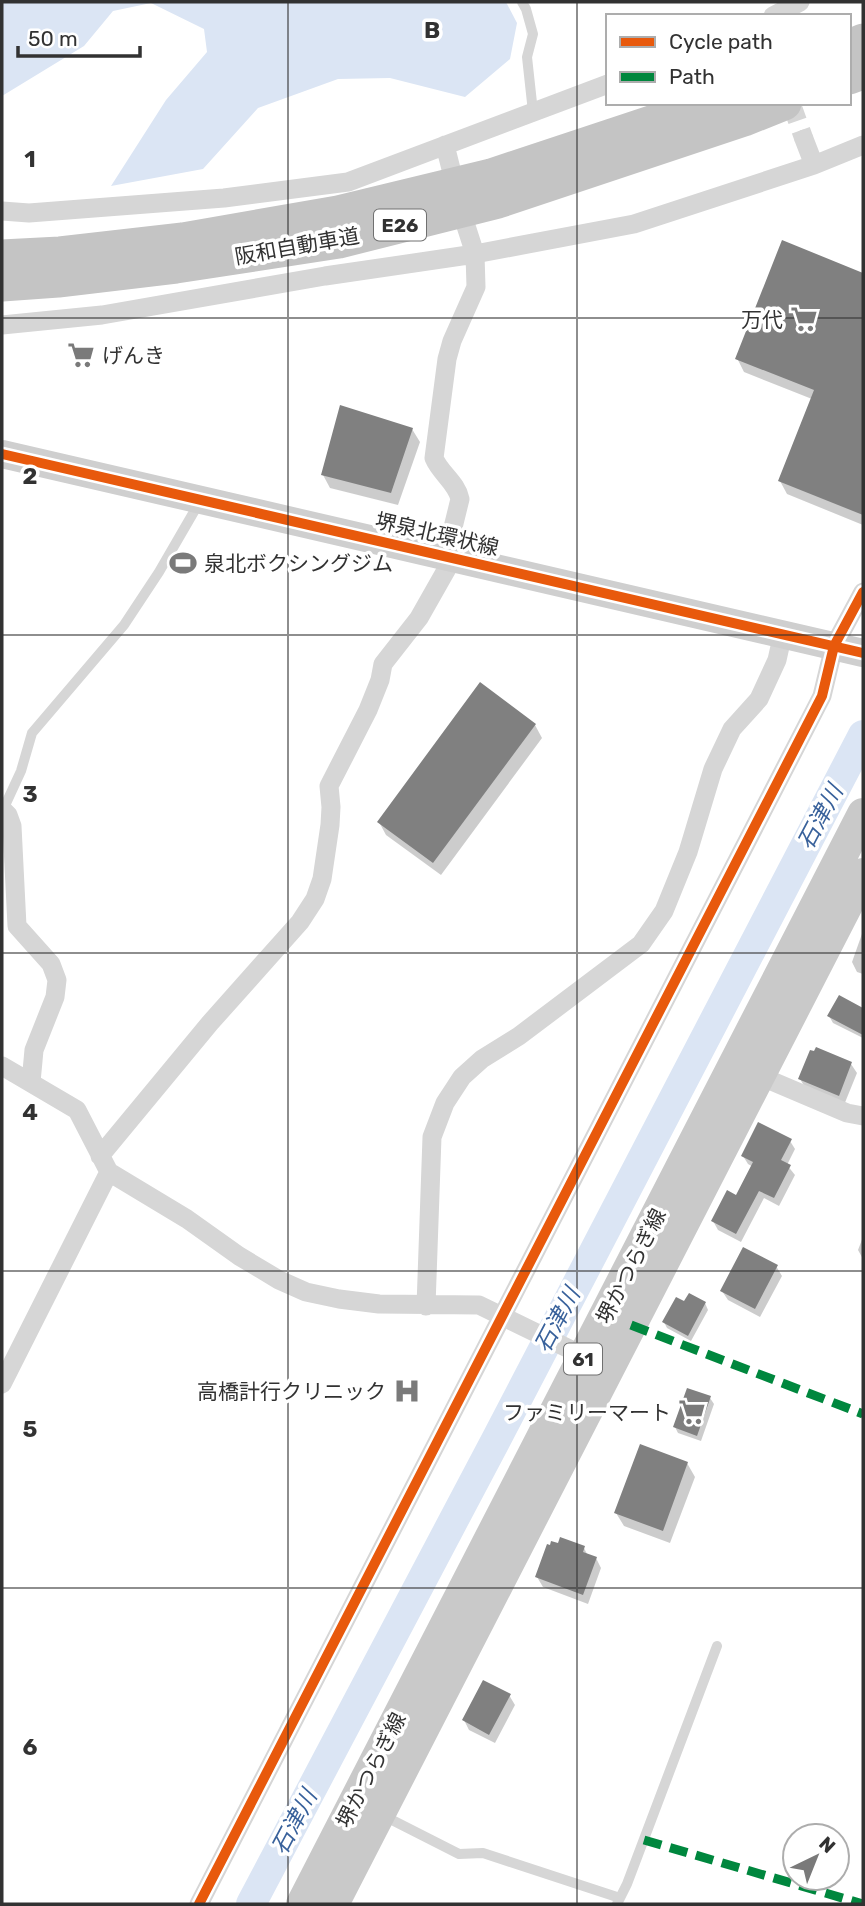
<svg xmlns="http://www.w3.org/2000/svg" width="865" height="1906" font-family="Rubik,'Noto Sans JP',sans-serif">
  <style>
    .water { fill: #dbe5f4 }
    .shadow { fill: #0003 }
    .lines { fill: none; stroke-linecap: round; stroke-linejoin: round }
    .river { stroke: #dbe5f4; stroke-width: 30 }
    .building { fill: #808080 }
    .minor-tunnel { stroke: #d6d6d6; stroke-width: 19; stroke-dasharray: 19 10; stroke-linecap: butt }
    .service { stroke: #d6d6d6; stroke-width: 10 }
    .minor { stroke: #d6d6d6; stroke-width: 19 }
    .secondary { stroke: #cfcfcf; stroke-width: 28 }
    .primary { stroke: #c9c9c9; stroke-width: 32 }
    .motorway { stroke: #c4c4c4; stroke-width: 35 }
    .quiet { stroke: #00873e; stroke-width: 9; stroke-dasharray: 18 9; stroke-linecap: butt }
    .cycleway-casing { stroke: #fff; stroke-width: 15 }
    .cycleway { stroke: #e8590c; stroke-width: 10 }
    .grid { fill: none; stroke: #323232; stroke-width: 2; stroke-opacity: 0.55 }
    .labels { text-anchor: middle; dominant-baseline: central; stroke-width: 7; stroke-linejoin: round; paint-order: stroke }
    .shield { fill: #fff; stroke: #707070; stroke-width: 2 }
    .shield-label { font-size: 19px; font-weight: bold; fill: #323232 }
    .street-label { font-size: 21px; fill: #323232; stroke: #fff }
    .poi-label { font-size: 21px; fill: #323232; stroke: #fff; text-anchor: end }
    .water-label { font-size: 23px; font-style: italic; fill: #38619b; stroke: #fff }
    .grid-label { font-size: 23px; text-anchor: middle; font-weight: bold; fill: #323232; stroke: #fff; stroke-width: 7; stroke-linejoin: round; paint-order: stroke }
  </style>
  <rect width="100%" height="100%" fill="#fff"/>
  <!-- water -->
  <path class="water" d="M2,2H506L517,23L510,59L465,97L390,78L338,79L258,108L203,169L111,186L166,100L207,52L204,29L151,3L113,11L84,46L2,96Z"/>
  <!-- shadow -->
  <path class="shadow" d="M783,243L863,275V525L787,494L780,481L812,399L744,372L737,358Z
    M412,429L420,442L398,505L330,488L323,475Z
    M535,725L542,738L441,875L386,835L379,822Z
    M863,931V974L857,972L852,962Z
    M839,997L863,1010V1038L833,1023L829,1016Z
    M851,1064L857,1073L844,1105L806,1089L800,1079Z
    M790,1141L795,1149L787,1165L795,1175L779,1206L764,1198L741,1242L718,1230L713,1221L737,1197L753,1167L748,1164L743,1156Z
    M863,1237V1259L858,1250Z
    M776,1266L782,1276L760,1317L728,1300L722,1291Z
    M705,1303L708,1310L691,1341L667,1328L664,1322L685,1304Z
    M710,1398L714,1404L701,1441L678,1433L675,1427Z
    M687,1463L695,1477L670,1543L624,1526L616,1513Z
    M559,1546L584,1548L588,1556L596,1558L601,1568L588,1604L543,1587L537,1577Z
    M509,1695L515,1705L495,1743L469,1730L464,1720Z"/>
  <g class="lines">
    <!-- river -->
    <path class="river" d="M251,1904L498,1436L863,735"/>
  </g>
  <!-- building -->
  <path class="building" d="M782,240L863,273V515L778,481L814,390L735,359Z
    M340,405L413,428L391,493L321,475Z
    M480,682L536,724L433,863L377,822Z
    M839,995L863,1008V1035L827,1016Z
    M816,1047L852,1062L839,1096L798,1079L810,1050L814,1051Z
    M758,1122L792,1139L781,1160L791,1165L774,1198L759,1191L736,1234L711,1221L727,1190L736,1195L753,1162L741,1156Z
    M743,1247L778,1265L755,1309L720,1291Z
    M689,1293L706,1302L688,1336L662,1322L676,1297L684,1301Z
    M687,1388L711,1396L697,1436L673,1427Z
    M640,1444L688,1462L663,1531L614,1513Z
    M560,1537L585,1546L583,1552L597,1557L583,1595L535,1577L547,1544L550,1545L551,1541L558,1543Z
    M483,1680L511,1694L489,1735L462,1720Z"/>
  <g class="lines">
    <!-- minor-tunnel -->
    <path class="minor-tunnel" d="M791,103L804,139"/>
    <!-- service -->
    <path class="service" d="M522,2L526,9L533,34L527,57L533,112
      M3,810L21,771L32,733L124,625L159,572L199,503
      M382,1813L394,1821L459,1854L483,1853L620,1898
      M617,1904L627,1884L717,1646"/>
    <!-- minor -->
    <path class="minor" d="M773,16L800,2
      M804,139L814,165
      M445,145L451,169
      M2,211L29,213L224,198L348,182L608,84
      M2,325L102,315L325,276L475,254L634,224L814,165L863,145
      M446,556L460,499C457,483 440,473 434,458L447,359L452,341L476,287L475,254L466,226
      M2,809L8,815L12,826L17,926L51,964L57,980L55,997L34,1050L31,1082
      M2,1066L77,1110L109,1172L187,1219L239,1256L279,1280L306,1292L339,1299L379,1304L479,1305L592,1360
      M760,1076L847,1113L863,1116
      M100,1156L210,1023L300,922L315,899L322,879L330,825L331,807L329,786L368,710L380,680L383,664L419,618L453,558
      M426,1306L432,1137L445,1103L462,1077L482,1059L519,1036L641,944L664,911L688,852L713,769L732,729L759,699L777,660L783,633
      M2,1384L109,1172
      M199,1904L822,696L834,646L863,592"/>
    <!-- secondary -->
    <path class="secondary" d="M2,454L863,653"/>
    <!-- primary -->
    <path class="primary" d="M302,1904L863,814
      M333,1904L863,874"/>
    <!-- motorway -->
    <path class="motorway" d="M849,47L863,41
      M849,77L863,72
      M2,257L60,254L183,240L338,213L491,176L711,103
      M2,284L58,280L176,266L339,241L498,201L744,119L784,103"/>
    <!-- quiet -->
    <path class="quiet" d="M631,1325L863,1414
      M644,1840L863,1904"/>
    <!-- cycleway casing -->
    <g class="cycleway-casing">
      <path id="cycleway" d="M2,454L863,653
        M199,1904L822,696L834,646L863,592"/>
    </g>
    <!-- cycleway -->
    <use href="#cycleway" class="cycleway"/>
  </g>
  <!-- grid -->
  <path class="grid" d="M288,2V1904M577,2V1904M2,318H863M2,635H863M2,953H863M2,1271H863M2,1588H863"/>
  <!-- icons -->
  <defs>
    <g id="supermarket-bare" transform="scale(2.1)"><path d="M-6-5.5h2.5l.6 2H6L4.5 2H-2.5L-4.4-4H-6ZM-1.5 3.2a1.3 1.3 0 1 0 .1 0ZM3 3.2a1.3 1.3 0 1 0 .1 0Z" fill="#7a7a7a" stroke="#fff" stroke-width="2.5" paint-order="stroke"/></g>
    <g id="stadium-bare" transform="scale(2.1)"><path d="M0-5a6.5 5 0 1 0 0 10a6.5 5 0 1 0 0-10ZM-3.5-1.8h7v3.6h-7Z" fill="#7a7a7a" stroke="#fff" stroke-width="2.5" paint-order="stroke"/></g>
    <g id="hospital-bare" transform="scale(2.1)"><path d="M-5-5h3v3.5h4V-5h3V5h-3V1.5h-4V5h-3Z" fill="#7a7a7a" stroke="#fff" stroke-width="2.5" paint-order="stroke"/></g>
  </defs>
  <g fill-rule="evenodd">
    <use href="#supermarket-bare" x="804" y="319"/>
    <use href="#supermarket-bare" x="81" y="355"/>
    <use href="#stadium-bare" x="183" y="563"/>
    <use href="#hospital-bare" x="407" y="1391"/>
    <use href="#supermarket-bare" x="692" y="1412"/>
  </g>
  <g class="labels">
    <!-- shield labels -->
    <g class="shield">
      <rect x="374" y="209.5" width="52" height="31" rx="5"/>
      <rect x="564" y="1343.5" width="38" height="31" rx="5"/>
    </g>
    <g class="shield-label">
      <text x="400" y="225">E26</text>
      <text x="583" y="1359">61</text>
    </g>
    <!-- street labels -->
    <g class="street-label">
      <text transform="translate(297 246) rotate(-10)">阪和自動車道</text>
      <text transform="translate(437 534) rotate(13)">堺泉北環状線</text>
      <text transform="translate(631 1266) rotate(-63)">堺かつらぎ線</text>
      <text transform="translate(371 1770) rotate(-63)">堺かつらぎ線</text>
    </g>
    <!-- poi labels -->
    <g class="poi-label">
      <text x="783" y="319">万代</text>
      <text x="102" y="355" text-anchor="start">げんき</text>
      <text x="204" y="563" text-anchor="start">泉北ボクシングジム</text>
      <text x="386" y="1391">高橋計行クリニック</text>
      <text x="671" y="1412">ファミリーマート</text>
    </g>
    <!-- water labels -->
    <g class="water-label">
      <text transform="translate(820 817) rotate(-62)">石津川</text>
      <text transform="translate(557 1320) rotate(-62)">石津川</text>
      <text transform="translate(294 1822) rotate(-62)">石津川</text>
    </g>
  </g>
  <g class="grid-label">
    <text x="432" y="38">B</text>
    <text x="30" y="167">1</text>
    <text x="30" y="484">2</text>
    <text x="30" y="802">3</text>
    <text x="30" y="1120">4</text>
    <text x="30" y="1437">5</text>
    <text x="30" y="1755">6</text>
  </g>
  <!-- border -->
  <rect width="865" height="1906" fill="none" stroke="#323232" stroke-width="7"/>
  <!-- legend -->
  <rect x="606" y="14" width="245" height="91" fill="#ffffff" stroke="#adadad" stroke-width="2"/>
  <rect x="620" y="37" width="35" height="10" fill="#e8590c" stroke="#adadad" stroke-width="2"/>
  <text x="669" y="49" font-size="21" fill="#323232">Cycle path</text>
  <rect x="620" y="72" width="35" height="10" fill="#00873e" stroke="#adadad" stroke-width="2"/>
  <text x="669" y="84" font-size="21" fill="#323232">Path</text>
  <!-- north arrow -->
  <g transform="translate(816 1857) rotate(43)"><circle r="33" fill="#ffffff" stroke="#adadad" stroke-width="2"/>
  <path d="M0-5L12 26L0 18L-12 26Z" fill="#7a7a7a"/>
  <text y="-10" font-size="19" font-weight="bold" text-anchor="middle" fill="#323232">N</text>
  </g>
  <!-- scale -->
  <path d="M18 46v10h122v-10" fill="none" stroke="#323232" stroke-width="3.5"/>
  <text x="28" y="46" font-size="21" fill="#323232" stroke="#ffffff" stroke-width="5" paint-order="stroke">50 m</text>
</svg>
